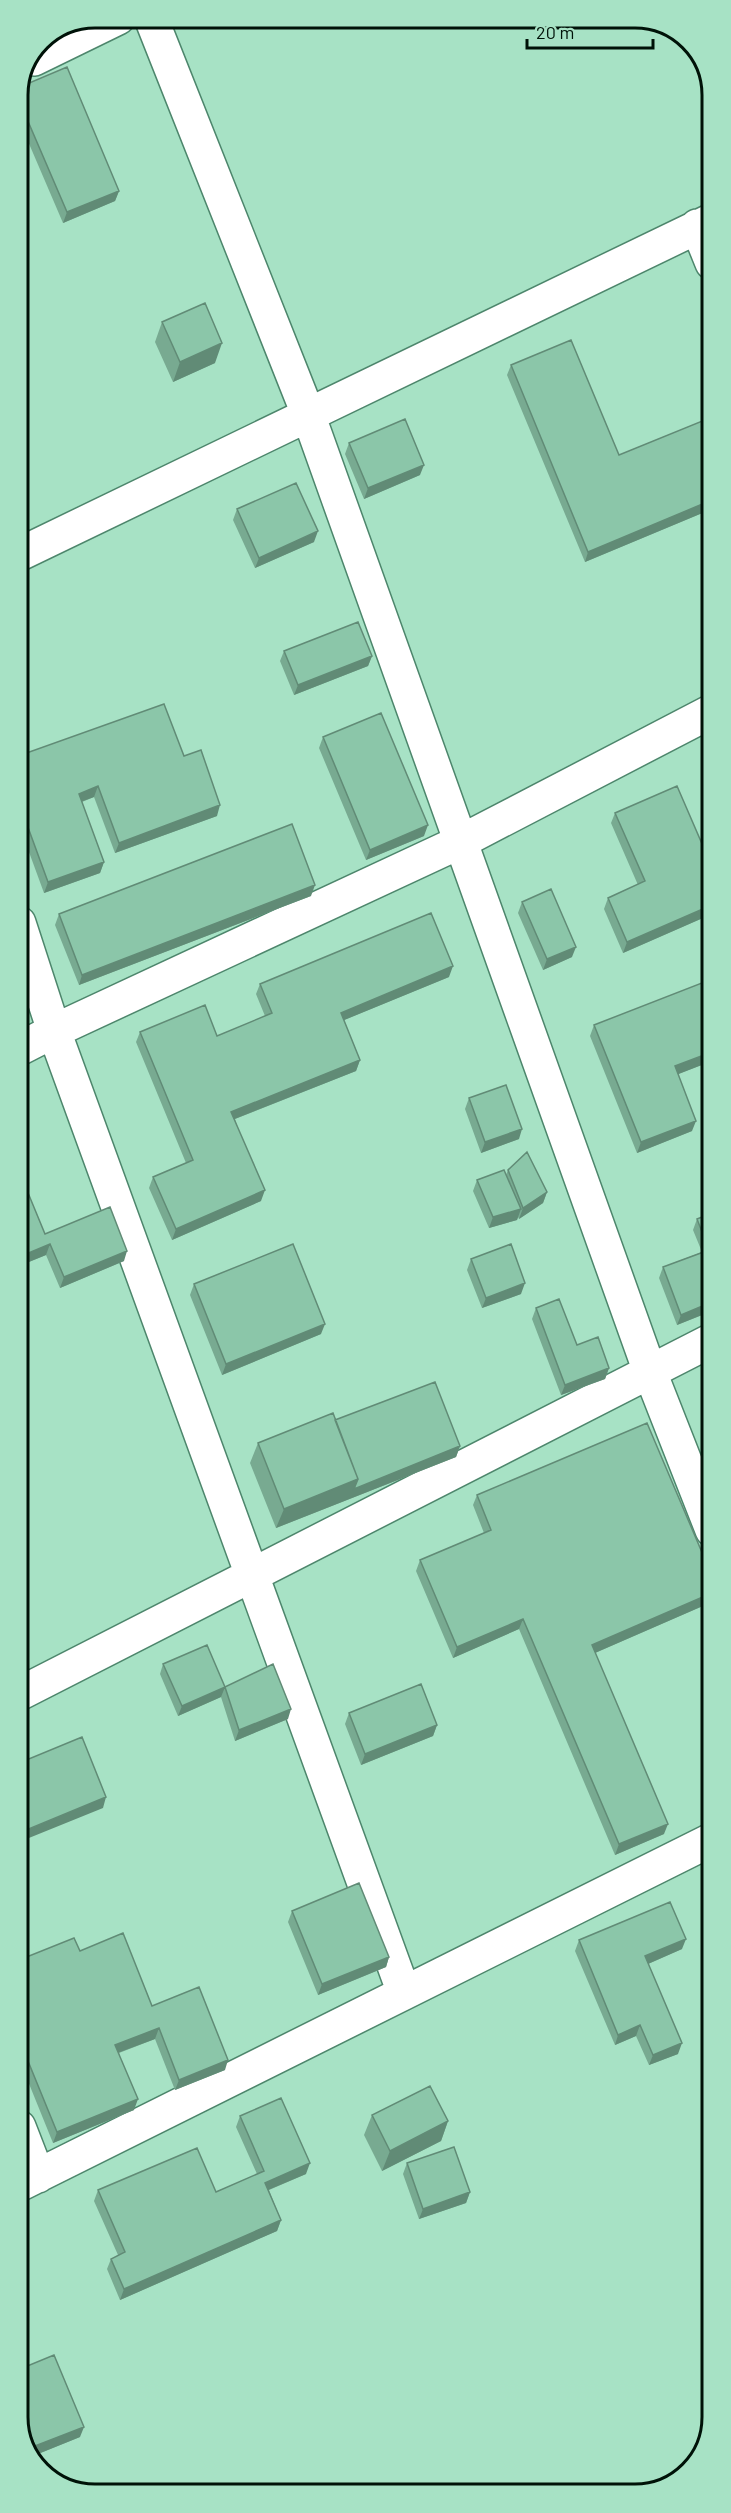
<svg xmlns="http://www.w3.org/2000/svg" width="731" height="2513" font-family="Barlow,sans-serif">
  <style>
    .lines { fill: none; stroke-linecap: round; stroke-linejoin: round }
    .street-casing { stroke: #4d866c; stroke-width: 36 }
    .street { stroke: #fff; stroke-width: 33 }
    .wall { fill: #78aa91 }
    .shaded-wall { fill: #618b76 }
    .building { fill: #8bc6a9; stroke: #618b76; stroke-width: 1.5 }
    .rim { fill: none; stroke: #001208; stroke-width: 3 }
  </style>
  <rect width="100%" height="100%" fill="#a7e2c5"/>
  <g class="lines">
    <!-- street casing -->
    <g class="street-casing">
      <path id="street" d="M151,18L308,414L650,1372L712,1530
        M34,59L118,18
        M697,226L712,263
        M18,555L712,220
        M19,923L54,1031L404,1993
        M19,1049L54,1031L460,842L712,711
        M19,1694L712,1340
        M19,2127L38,2176
        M19,2185L713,1839"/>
    </g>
    <!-- street -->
    <use href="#street" class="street"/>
  </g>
  <!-- wall -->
  <path class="wall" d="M18,96L119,191L115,201L63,223L18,118Z
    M162,322L215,363L173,382L155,342Z
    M511,365L619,455L712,417V509L585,562L507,375Z
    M349,443L420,475L364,499L345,454Z
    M237,509L314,542L255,568L233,520Z
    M284,651L372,656L368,666L294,695L280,661Z
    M323,737L424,836L366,860L319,748Z
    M18,756H184L217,816L115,853L94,797L82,802L104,862L100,873L44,893L18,822Z
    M615,813L712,867V914L623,953L604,909L608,898L638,885L611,823Z
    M311,896L79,985L55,925L59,914Z
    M522,902L572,957L543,970L518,913Z
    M449,977L344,1020L360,1060L356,1071L235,1119L261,1201L172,1240L149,1188L153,1177L186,1163L136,1042L140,1032L217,1036L265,1016L256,994L260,984Z
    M594,1025L712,1061L678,1074L692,1131L637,1153L590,1036Z
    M469,1098L519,1139L481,1153L465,1109Z
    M508,1170L547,1192L543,1203L519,1219L518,1217L517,1220L489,1228L473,1191L477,1180L506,1175Z
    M19,1171L45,1234L124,1261L60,1288L46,1255L19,1266Z
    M712,1213V1311L677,1325L659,1278L663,1267L702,1252L693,1230L697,1219Z
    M471,1259L521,1294L482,1308L467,1270Z
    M194,1284L321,1334L222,1375L190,1295Z
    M536,1308L577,1345L609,1368L605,1379L561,1395L532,1319Z
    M335,1420L460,1446L456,1457L276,1528L250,1463L258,1443Z
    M477,1495L712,1576V1602L595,1653L664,1834L615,1855L519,1629L453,1658L416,1571L420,1560L484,1533L473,1505Z
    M163,1664L225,1687L288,1719L235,1741L221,1697L178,1716L160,1674Z
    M349,1713L437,1725L433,1736L361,1765L345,1724Z
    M292,1911L389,1957L386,1967L318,1995L288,1922Z
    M579,1940L682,1949L648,1964L678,2054L649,2065L636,2036L615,2045L575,1951Z
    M80,1951L152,2006L225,2070L175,2090L155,2039L119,2053L134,2110L53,2143L19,2059V1960Z
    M372,2115L448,2121L441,2141L382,2171L364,2135Z
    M240,2116L306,2174L269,2190L281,2220L277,2231L120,2300L107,2269L111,2259L118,2255L94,2201L98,2190L216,2192L257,2174L236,2127Z
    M407,2163L470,2192L466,2203L419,2219L403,2174Z
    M20,2369L80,2437L33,2456L23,2439L20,2430Z"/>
  <!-- shaded-wall -->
  <path class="shaded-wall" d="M119,191L115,201L63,223L67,212Z
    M222,343L215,363L173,382L180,362Z
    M424,465L420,475L364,499L368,488Z
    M712,500V509L585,562L588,552Z
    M318,531L314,542L255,568L259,558Z
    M372,656L368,666L294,695L298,685Z
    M98,786L94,797L75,804L79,794Z
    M220,805L217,816L115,853L119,843Z
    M428,825L424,836L366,860L370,850Z
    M104,862L100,873L44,893L48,882Z
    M315,885L311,896L79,985L82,975Z
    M712,905V914L623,953L627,942Z
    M576,947L572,957L543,970L547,959Z
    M453,966L449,977L337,1023L341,1013Z
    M712,1052V1061L671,1077L675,1066Z
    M360,1060L356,1071L227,1122L231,1112Z
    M696,1121L692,1131L637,1153L641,1142Z
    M522,1129L519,1139L481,1153L485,1142Z
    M265,1190L261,1201L172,1240L176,1229Z
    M547,1192L543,1203L519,1219L523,1208Z
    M521,1209L517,1220L489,1228L493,1217Z
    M50,1244L46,1255L19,1266V1257Z
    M127,1251L124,1261L60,1288L64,1277Z
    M525,1283L521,1294L482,1308L486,1298Z
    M712,1302V1311L677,1325L681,1315Z
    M325,1324L321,1334L222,1375L226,1364Z
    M609,1368L605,1379L561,1395L565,1385Z
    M460,1446L456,1457L276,1528L284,1509L358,1479Z
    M712,1593V1602L588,1656L592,1645Z
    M523,1619L519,1629L453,1658L457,1647Z
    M225,1687L221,1697L178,1716L182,1706Z
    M291,1709L288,1719L235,1741L239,1730Z
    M437,1725L433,1736L361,1765L365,1754Z
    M106,1797L103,1808L19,1842V1833Z
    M668,1824L664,1834L615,1855L619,1844Z
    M686,1939L682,1949L641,1967L645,1956Z
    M389,1957L386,1967L318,1995L322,1984Z
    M640,2025L636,2036L615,2045L618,2035Z
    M159,2028L155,2039L112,2055L115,2045Z
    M682,2043L678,2054L649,2065L653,2055Z
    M228,2060L225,2070L175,2090L179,2080Z
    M138,2099L134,2110L53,2143L57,2132Z
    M448,2121L441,2141L382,2171L390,2151Z
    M310,2163L306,2174L261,2193L265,2183Z
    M470,2192L466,2203L419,2219L423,2209Z
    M281,2220L277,2231L120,2300L124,2289Z
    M84,2427L80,2437L33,2456L32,2454L35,2446Z"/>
  <!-- building -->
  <path class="building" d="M67,67L119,191L67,212L18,98V96L22,86Z
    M205,303L222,343L180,362L162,322Z
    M571,340L619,455L712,417V500L588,552L511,365Z
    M405,419L424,465L368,488L349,443Z
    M296,483L318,531L259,558L237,509Z
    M358,622L372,656L298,685L284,651Z
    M164,704L184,756L201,750L220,805L119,843L98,786L79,794L104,862L48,882L18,800V756Z
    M381,713L428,825L370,850L323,737Z
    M677,786L712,867V905L627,942L608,898L645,881L615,813Z
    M292,824L315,885L82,975L59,914Z
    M551,889L576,947L547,959L522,902Z
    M431,913L453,966L341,1013L360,1060L231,1112L265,1190L176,1229L153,1177L193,1160L140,1032L205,1005L217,1036L272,1013L260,984Z
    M712,979V1052L675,1066L696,1121L641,1142L594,1025Z
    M506,1085L522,1129L485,1142L469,1098Z
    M527,1152L547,1192L523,1208L508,1170Z
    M504,1170L521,1209L493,1217L477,1180Z
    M19,1171L45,1234L110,1207L127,1251L64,1277L50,1244L19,1257Z
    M712,1213V1302L681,1315L663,1267L709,1250L697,1219Z
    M293,1244L325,1324L226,1364L194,1284Z
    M511,1244L525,1283L486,1298L471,1259Z
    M559,1299L577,1345L598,1337L609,1368L565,1385L536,1308Z
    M435,1382L460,1446L354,1489L358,1479L335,1420Z
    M333,1413L358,1479L284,1509L258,1443Z
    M647,1423L712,1576V1593L592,1645L668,1824L619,1844L523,1619L457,1647L420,1560L491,1530L477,1495Z
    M207,1645L225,1687L273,1664L291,1709L239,1730L225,1687L182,1706L163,1664Z
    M421,1684L437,1725L365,1754L349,1713Z
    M82,1737L106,1797L19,1833V1763Z
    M359,1883L389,1957L322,1984L292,1911Z
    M670,1902L686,1939L645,1956L682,2043L653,2055L640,2025L618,2035L579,1940Z
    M123,1933L152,2006L199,1987L228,2060L179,2080L159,2028L115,2045L138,2099L57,2132L19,2039V1960L74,1938L80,1951Z
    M430,2086L448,2121L390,2151L372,2115Z
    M281,2098L310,2163L265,2183L281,2220L124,2289L111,2259L125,2252L98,2190L197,2148L216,2192L264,2171L240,2116Z
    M454,2147L470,2192L423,2209L407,2163Z
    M54,2355L84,2427L35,2446L20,2410V2369Z"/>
  <!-- crop -->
  <path d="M0 0H731V2513H0ZM95 28H635A67 67 0 0 1 702 95V2417A67 67 0 0 1 635 2484H95A67 67 0 0 1 28 2417V95A67 67 0 0 1 95 28Z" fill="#a7e2c5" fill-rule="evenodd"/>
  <path class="rim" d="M95 28H635A67 67 0 0 1 702 95V2417A67 67 0 0 1 635 2484H95A67 67 0 0 1 28 2417V95A67 67 0 0 1 95 28Z"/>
  <!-- scale -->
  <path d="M527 39v9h126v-9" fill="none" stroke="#001208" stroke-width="3"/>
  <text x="536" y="39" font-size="18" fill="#001208" stroke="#a7e2c5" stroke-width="4.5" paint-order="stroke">20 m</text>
</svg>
